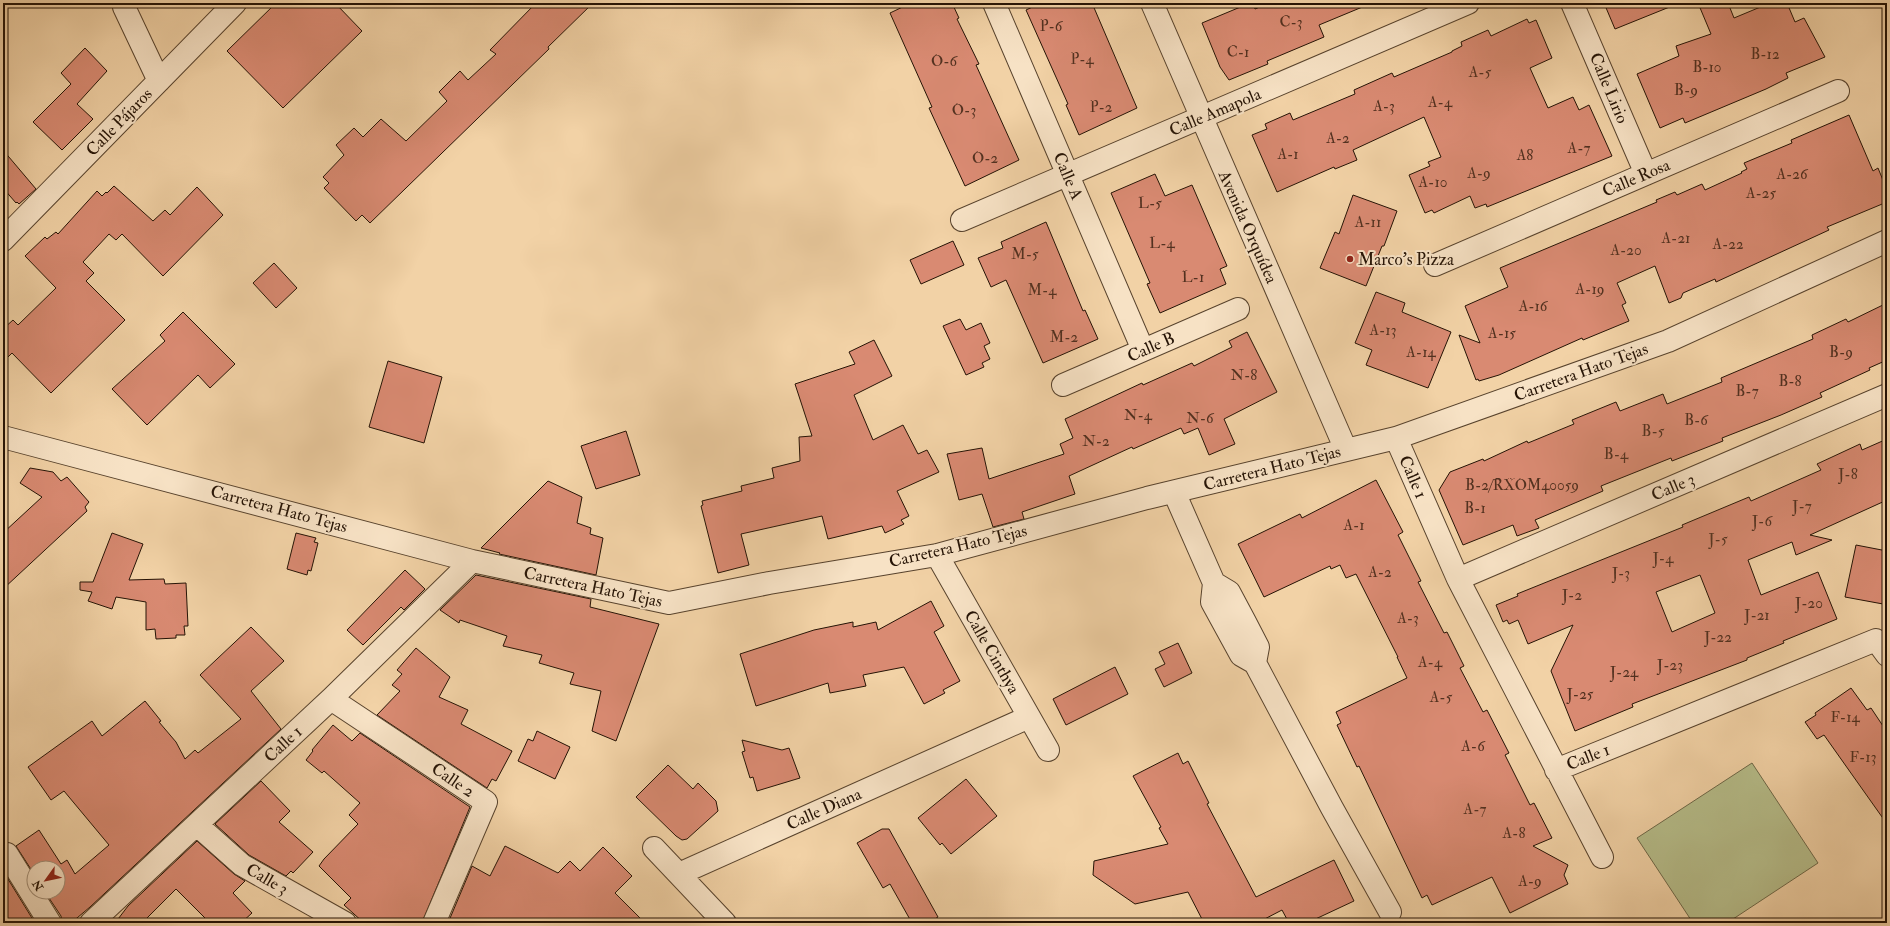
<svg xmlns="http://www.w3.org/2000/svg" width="1890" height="926" font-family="'IM FELL Double Pica',serif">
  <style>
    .green { fill: #b6bd8a; stroke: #6e6848 }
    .building { fill: #d98a72; stroke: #251305; fill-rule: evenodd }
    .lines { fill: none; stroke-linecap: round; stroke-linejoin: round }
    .minor-casing { stroke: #58432d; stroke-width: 24 }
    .minor { stroke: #f7e2c5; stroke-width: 22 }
    .poi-dot { fill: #8f2418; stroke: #f7e2c5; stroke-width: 1.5 }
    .labels { text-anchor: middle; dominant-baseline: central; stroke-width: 4; stroke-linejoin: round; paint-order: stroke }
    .number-label { font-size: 15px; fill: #523120 }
    .street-label { font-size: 17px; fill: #251305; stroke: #f7e2c5 }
    .poi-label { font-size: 17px; fill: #251305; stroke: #f7e2c5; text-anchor: start }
  </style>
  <rect width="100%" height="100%" fill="#f2d2a6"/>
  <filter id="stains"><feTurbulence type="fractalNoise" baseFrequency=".005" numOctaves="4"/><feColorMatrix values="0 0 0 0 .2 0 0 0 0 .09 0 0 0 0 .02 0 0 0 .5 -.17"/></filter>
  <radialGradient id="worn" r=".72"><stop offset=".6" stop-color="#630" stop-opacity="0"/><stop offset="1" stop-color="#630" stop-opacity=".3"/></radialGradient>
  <!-- green -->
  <path class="green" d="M1752,763L1818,863L1727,923H1693L1637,838Z"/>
  <!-- building -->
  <path class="building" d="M276,3H335L362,31L283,108L227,51Z
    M536,3H593L548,47L549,49L370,223L362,215L356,221L324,188L329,183L323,177L344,155L336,145L354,128L363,137L381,119L406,141L447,101L439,92L460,71L468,80L496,54L490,50Z
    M911,3H952L959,18L957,19L979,64L976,65L1019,160L965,186L929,108L932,107L890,13Z
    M1041,3H1092L1137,108L1079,135L1066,105L1068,104L1026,10Z
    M1250,3H1253L1255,9L1269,3H1372L1319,25L1324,37L1267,61L1268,64L1229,80L1220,67L1202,23Z
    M1604,3H1677V4L1615,29Z
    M1698,3H1728L1734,18L1770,3H1787L1795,22L1804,18L1825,57L1786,73L1788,78L1766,89L1685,123L1683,118L1660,128L1637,74L1679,56L1676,46L1711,34Z
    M1527,19L1529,23L1536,20L1552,58L1530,68L1548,108L1573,97L1579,110L1589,105L1612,156L1487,207L1486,204L1475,208L1470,196L1434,213L1432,210L1425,213L1409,175L1430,166L1428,162L1441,157L1424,117L1353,150L1357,160L1335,169L1334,167L1277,192L1252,135L1267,129L1265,124L1290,113L1293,120L1355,94L1354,90L1392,73L1394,77L1452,52V51L1462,46L1461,42L1488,30L1491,36Z
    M85,48L107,71L77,104L93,119L62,150L33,122L71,84L61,73Z
    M1849,115L1873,171L1878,168L1887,190V202L1827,227L1829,230L1716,282L1715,279L1683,293L1681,298L1669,303L1655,266L1617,283L1626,303L1622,305L1629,321L1583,340L1582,338L1499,375L1479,381L1478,379L1476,380L1459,335L1480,343L1465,306L1508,287L1500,268L1657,202L1656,200L1675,192L1677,195L1702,184L1705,190L1742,173L1741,172L1747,169L1744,163L1792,143L1791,140Z
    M3,150L36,189L19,204L17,202L16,203L3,188Z
    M1155,174L1165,196L1192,185L1227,266L1220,269L1226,284L1160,313L1147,284L1150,283L1111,193Z
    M114,186L153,221L165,210L170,215L197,187L223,215L163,276L122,234L116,240L109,234L83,262L94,273L86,281L125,320L51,393L12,353L3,362V329L13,320L18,325L56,288L25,256L45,237L47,239L56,232L58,234L97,191L102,196L106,192L107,193Z
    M1353,195L1397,211L1384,246H1382L1366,286L1320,268L1335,232L1339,234Z
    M1046,222L1083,311L1085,310L1098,339L1043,363L1006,280L991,287L978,258L1003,248L1001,242Z
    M953,241L964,265L921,284L910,260Z
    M274,263L297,288L276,308L253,283Z
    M1376,292L1405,303L1402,312L1451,332L1428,388L1366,365L1372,350L1355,343Z
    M1887,303V360L1869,368L1870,370L1820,393L1822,397L1781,415L1722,438L1723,441L1672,461L1671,458L1601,486L1603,491L1535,520L1539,528L1517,536L1513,525L1463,545L1439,490L1450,472L1483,459L1484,461L1527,441L1528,443L1574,424L1572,420L1616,402L1620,411L1663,394L1667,404L1722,382L1721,378L1813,339L1812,335L1846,319L1848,322Z
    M183,312L235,364L210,388L198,375L147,425L112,389L165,341L160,335Z
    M960,319L966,330L981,323L990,343L984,346L990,359L982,363L984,367L966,375L943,326Z
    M1247,332L1277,392L1224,419L1235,444L1209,455L1198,428L1184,434L1181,428L1133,449L1132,447L1069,476L1075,494L1022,512L1024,519L993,527L982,494L959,500L947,454L982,448L989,479L1064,454L1060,444L1073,438L1065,419L1142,383L1143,385L1192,363L1194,366L1232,347L1229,341Z
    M874,340L892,376L854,395L873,440L903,425L918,454L927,450L939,472L897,491L909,516L901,520L904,524L885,533L882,526L828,539L822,516L741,534L749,565L718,573L701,506L703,505L702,501L742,491L741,486L774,478L772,468L800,461L799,437L812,436L795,384L855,364L849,352Z
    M388,361L442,377L424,443L369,427Z
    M626,431L640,475L596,489L581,446Z
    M1887,439V500L1810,535L1832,540L1796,555L1792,542L1748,560L1761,595L1818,572L1837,619L1783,641L1784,643L1747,658V660L1632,704L1633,707L1575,731L1551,671L1573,625L1528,644L1518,620L1509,624L1507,620L1503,622L1496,605L1518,596L1517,594L1683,527L1682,525L1749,497L1751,501L1821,470L1817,464L1860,444L1862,450ZM1700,575L1715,613L1672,632L1656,592Z
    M30,468L53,472L61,481L67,477L89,502L85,507L87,511L3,589V533L42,497L20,483Z
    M1376,480L1403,532L1398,535L1421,581L1418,582L1444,633L1447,632L1464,666L1460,668L1483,712L1487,710L1509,753L1505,755L1530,805L1534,803L1552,838L1533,846L1568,865L1564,875L1568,884L1510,913L1492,877L1432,905L1427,895L1422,898L1359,766L1357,767L1337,725L1341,723L1336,712L1407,678L1397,657H1398L1356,574L1346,578L1340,565L1331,569L1330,566L1264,597L1238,544L1300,514L1302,518Z
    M548,481L582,497L577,523L591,528L590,534L603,538L596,575L499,554L500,553L481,548Z
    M112,533L143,544L129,580L164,579L165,584L186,583L188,626H184L185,635H176V638L156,639L155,629L146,630V602L116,597L112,609L88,601L92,592L80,590V582H93Z
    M296,533L316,538L314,542L318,543L311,571L308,570L307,575L287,569Z
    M1856,545L1887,551V599L1884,598L1883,604L1845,597Z
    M405,570L425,589L404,610L401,607L363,645L347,630Z
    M476,575L591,599L590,607L659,624L616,741L592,731L601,691L570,684L574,673L539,663L542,655L503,646L507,636L460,620L459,623L440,610Z
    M931,601L944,626L934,632L960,681L943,690L945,693L924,704L904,667L863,675L866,686L830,693L828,683L756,706L740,654L814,630L853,622V627L876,622L878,630Z
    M251,627L284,661L251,691L281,729L90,907L71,923H62L61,916L45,892H58V868H34V874L16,846L39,830L61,864L67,860L75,874L109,845L64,791L51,800L28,767L92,721L102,736L145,701L161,721L159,722L176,742L185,759L195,750L198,753L241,719L200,675Z
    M1178,643L1192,673L1164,687L1155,669L1165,664L1159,652Z
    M416,648L450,677L439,697L468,710L461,724L512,751L496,781L492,779L487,788L377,715L400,691L392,685L402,674L397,670Z
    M1115,667L1128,694L1066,725L1053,699Z
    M1851,688L1867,710L1871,708L1887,732V824L1824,735L1817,739L1805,722L1816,715L1815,713Z
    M333,725L352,741L360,733L470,807L422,923H364L344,905L351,898L319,866L324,859L358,824L349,815L360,803L324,771L322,773L306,760L313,751L312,750Z
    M537,731L570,747L555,779L518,761L528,739L533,741Z
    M742,740L782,750L789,748L800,778L757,791L753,777L750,778L742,752L745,751Z
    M1178,753L1183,764L1188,761L1209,803L1207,804L1256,897L1334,860L1354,901L1307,923H1289L1282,910L1257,923H1204L1188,892L1135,904L1093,875L1094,861L1168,844L1159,828L1161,827L1133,776Z
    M668,765L693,789L698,783L716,801L718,811L687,839L682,840L676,836L636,797Z
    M966,779L997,816L951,854L942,843L940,845L918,818Z
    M261,781L290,811L279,822L313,852L293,873L291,871L286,876L249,855L215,824Z
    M882,829H889L938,917L928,923H912L890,884L883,888L857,843Z
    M197,841L234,874L245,881L233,893L252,913L241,923H210L176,889L142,923H115L128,906Z
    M505,846L558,873L570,861L580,871L603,847L632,876L615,893L645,923H448L472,866L490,876Z
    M3,871L35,923H3Z"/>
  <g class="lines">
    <!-- minor casing -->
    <g class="minor-casing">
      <path id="minor" d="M994,3L1143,350
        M1152,3L1346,450
        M1572,3L1646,174
        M124,7L159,81
        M962,220L1468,3
        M3,240L235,3
        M1435,265L1838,91
        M1063,385L1238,309
        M3,437L472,561L669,603L769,583L937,555L1147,498L1396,438L1668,341L1887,241
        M1396,438L1458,579L1602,857
        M1174,492L1214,583L1212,602L1241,655L1255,663L1332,808L1390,912
        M937,555L1048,750
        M1458,579L1887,395
        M1214,583L1229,592L1245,622L1258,647L1255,663
        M331,699L486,802L434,923
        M1556,770L1876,640L1887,655
        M197,825L242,865L345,923
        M654,848L725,923
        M7,854L50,923
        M679,874L1029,717
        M91,923L331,699L472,561"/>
    </g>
    <!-- minor -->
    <use href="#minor" class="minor"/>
  </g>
  <!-- markers -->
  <circle class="poi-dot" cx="1350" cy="259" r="4"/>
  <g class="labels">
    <!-- number labels -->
    <g class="number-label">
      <text x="1291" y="22">C-3</text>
      <text x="1051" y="26">P-6</text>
      <text x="1238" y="52">C-1</text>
      <text x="1765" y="54">B-12</text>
      <text x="1082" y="59">P-4</text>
      <text x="944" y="61">O-6</text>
      <text x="1707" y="67">B-10</text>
      <text x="1480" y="72">A-5</text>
      <text x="1686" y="90">B-9</text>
      <text x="1440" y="102">A-4</text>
      <text x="1384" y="106">A-3</text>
      <text x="1101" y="107">P-2</text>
      <text x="964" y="110">O-3</text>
      <text x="1338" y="138">A-2</text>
      <text x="1579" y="148">A-7</text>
      <text x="1288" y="154">A-1</text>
      <text x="1525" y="155">A8</text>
      <text x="985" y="158">O-2</text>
      <text x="1479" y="173">A-9</text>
      <text x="1792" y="174">A-26</text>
      <text x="1433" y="182">A-10</text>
      <text x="1761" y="193">A-25</text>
      <text x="1150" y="203">L-5</text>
      <text x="1368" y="222">A-11</text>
      <text x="1676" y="238">A-21</text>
      <text x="1162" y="243">L-4</text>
      <text x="1728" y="244">A-22</text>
      <text x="1626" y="250">A-20</text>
      <text x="1025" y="254">M-5</text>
      <text x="1193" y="277">L-1</text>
      <text x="1590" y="289">A-19</text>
      <text x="1042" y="290">M-4</text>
      <text x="1533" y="306">A-16</text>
      <text x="1383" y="330">A-13</text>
      <text x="1502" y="333">A-15</text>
      <text x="1064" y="337">M-2</text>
      <text x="1421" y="352">A-14</text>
      <text x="1841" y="352">B-9</text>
      <text x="1244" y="375">N-8</text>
      <text x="1790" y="381">B-8</text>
      <text x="1747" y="391">B-7</text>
      <text x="1138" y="415">N-4</text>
      <text x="1200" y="418">N-6</text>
      <text x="1696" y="420">B-6</text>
      <text x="1653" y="431">B-5</text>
      <text x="1096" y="441">N-2</text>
      <text x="1616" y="454">B-4</text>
      <text x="1848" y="474">J-8</text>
      <text x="1522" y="485">B-2/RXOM40059</text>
      <text x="1802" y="506">J-7</text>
      <text x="1475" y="508">B-1</text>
      <text x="1762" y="521">J-6</text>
      <text x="1354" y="525">A-1</text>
      <text x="1718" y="539">J-5</text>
      <text x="1663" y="558">J-4</text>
      <text x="1380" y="572">A-2</text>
      <text x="1621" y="573">J-3</text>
      <text x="1572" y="595">J-2</text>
      <text x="1809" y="603">J-20</text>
      <text x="1757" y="615">J-21</text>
      <text x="1408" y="618">A-3</text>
      <text x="1718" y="637">J-22</text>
      <text x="1430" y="662">A-4</text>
      <text x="1670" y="665">J-23</text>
      <text x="1624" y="672">J-24</text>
      <text x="1580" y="694">J-25</text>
      <text x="1441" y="697">A-5</text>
      <text x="1845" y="717">F-14</text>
      <text x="1473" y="746">A-6</text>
      <text x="1863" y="757">F-13</text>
      <text x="1475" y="809">A-7</text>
      <text x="1514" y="833">A-8</text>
      <text x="1530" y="881">A-9</text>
    </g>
    <!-- street labels -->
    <g class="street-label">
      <text transform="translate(1609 88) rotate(67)">Calle Lirio</text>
      <text transform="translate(1215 112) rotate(-23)">Calle Amapola</text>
      <text transform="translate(119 122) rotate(-46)">Calle Pájaros</text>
      <text transform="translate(1068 176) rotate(67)">Calle A</text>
      <text transform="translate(1636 178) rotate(-23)">Calle Rosa</text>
      <text transform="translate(1248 227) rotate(66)">Avenida Orquídea</text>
      <text transform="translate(1151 347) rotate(-24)">Calle B</text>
      <text transform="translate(1581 372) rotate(-20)">Carretera Hato Tejas</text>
      <text transform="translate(1272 468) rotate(-14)">Carretera Hato Tejas</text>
      <text transform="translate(1413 477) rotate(66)">Calle 1</text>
      <text transform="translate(1673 487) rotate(-23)">Calle 3</text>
      <text transform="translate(279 509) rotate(15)">Carretera Hato Tejas</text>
      <text transform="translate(958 546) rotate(-13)">Carretera Hato Tejas</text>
      <text transform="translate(593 587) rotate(12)">Carretera Hato Tejas</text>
      <text transform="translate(992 652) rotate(60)">Calle Cinthya</text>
      <text transform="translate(283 744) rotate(-43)">Calle 1</text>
      <text transform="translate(1588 757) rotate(-22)">Calle 1</text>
      <text transform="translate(453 780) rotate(34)">Calle 2</text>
      <text transform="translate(824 809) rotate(-24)">Calle Diana</text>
      <text transform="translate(267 879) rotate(30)">Calle 3</text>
    </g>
    <!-- poi labels -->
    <g class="poi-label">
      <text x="1358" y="259">Marco's Pizza</text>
    </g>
  </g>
  <!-- margin -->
  <rect width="1890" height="926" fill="none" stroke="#f2d2a6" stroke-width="16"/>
  <rect x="4" y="4" width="1882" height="918" fill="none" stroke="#251305" stroke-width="2"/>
  <rect x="8" y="8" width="1874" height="910" fill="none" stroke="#251305"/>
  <!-- north arrow -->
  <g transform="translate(46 880) rotate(237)"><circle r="19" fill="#f7e2c5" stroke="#a38f78"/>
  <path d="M0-3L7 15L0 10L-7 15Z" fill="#8f2418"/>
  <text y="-6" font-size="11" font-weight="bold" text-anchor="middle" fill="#251305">N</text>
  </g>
  <rect width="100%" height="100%" filter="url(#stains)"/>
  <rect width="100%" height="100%" fill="url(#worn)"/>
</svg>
